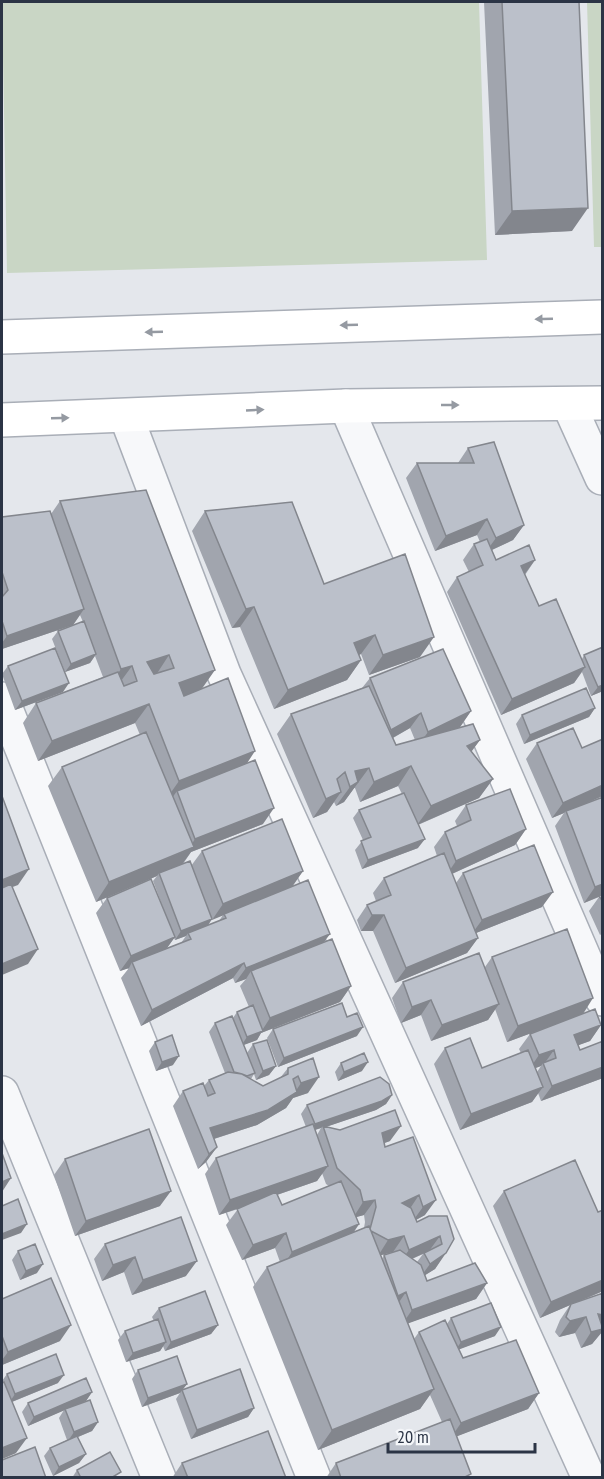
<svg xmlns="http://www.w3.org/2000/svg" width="604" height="1479" font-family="'PT Sans Narrow',sans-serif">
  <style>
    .green { fill: #c9d6c5 }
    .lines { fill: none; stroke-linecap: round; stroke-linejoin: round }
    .street-casing { stroke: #a9aeb7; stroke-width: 36 }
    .secondary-casing { stroke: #a9aeb7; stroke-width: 36 }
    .street { stroke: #f7f8fa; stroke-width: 33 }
    .secondary { stroke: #fff; stroke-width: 33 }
    .wall { fill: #a1a5ae; fill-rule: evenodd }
    .shaded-wall { fill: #83868d }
    .building { fill: #bbc0ca; stroke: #83868d; stroke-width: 1.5; fill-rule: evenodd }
    .oneway { fill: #959aa2 }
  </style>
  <rect width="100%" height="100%" fill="#e4e7ec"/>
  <!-- green -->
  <path class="green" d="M2,2H479L487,260L7,273Z
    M587,2H602V247H594Z"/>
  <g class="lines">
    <!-- street casing -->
    <g class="street-casing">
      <path id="street" d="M569,405L602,478
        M346,406L602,999
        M126,416L224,674L589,1478
        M2,699L314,1478
        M2,1093L159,1478"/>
    </g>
    <!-- secondary casing -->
    <g class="secondary-casing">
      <path id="secondary" d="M2,337L602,317
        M2,420L346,406L602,403"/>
    </g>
    <!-- street -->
    <use href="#street" class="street"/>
    <!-- secondary -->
    <use href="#secondary" class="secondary"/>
  </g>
  <!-- wall -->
  <path class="wall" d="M484,2H579L572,231L495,235Z
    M468,448L524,525L513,540L492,550L496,560H535L525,575L539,606L582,659L584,655L603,691L591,696L582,672L574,683L501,715L447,592L457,577L469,572L463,560L474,544L480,542L477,535L435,551L406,478L417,463H458Z
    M60,501L202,689L246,764L263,824L191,852L183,864L191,866L202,851L303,871L292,886L324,943L351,986L340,1002L261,1033L257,1040L243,1045L247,1053L253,1044L276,1066L269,1075L256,1080L254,1074L251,1079L263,1086L280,1078L288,1068L313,1058L308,1093L293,1098L286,1108L257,1125L214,1139L217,1147L206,1162L198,1169L173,1106L183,1091L204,1086L209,1080L225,1073L209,1032L215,1023L233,1018L237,1012L249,1007L240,986L246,979L235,983L233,978L141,1026L121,978L129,968L120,971L96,913L107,898L165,913L153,881L157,876L96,902L48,786L62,767L140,735L135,723L38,761L23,723L36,703L103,677L95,656L90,663L65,672L52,639L58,631L83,622L80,615L73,625L2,649V517L51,514ZM223,915L219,921L208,925L212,919ZM186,936L181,943L167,948L174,938L175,940Z
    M205,511L324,584L420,657L369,675L361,654L359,655L361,660L347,680L274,709L240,627L232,628L192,531Z
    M8,666L63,692L15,710L2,674Z
    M370,678L471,711L460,727L480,740L471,751L493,779L479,798L418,825V848L362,869L355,850L363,840L353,818L359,810L402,794L398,786L360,802L355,788H354L344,802L336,806L334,802L327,812L313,818L277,734L291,714L362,688ZM410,728L415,740L396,745L393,738Z
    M595,708L589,717L524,744L516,724L522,715Z
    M537,743L593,800L603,797V933L600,935L589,911L599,897L584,903L555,826L564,813L552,818L526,759Z
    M466,805L526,829L515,845L452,874L456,883L463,873L542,907L476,933L478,938L467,953L395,983L373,931H361L357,920L367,905L376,901L373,893L384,878L437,856L434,847L445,832L457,826L455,821Z
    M492,957L601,1025L590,1041L578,1045L580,1050L603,1041V1078L541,1101L538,1093L532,1102L460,1130L434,1064L445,1048L482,1068L521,1053L519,1049L530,1034L571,1018L507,1042L495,1009L488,1020L431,1041L421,1015L401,1023L392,998L403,982L485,967ZM541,1066L537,1072L535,1068Z
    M347,1017L357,1036L278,1067L267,1038L273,1029Z
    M155,1042L173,1065L156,1071L149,1051Z
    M341,1063L362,1071L338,1081L335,1072Z
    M392,1095L386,1104L376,1110L325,1127L390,1141L384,1143L385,1147L413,1137L425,1215L416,1220L417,1222L454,1239L435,1269L425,1275L427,1281L487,1283L476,1299L408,1323L414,1339L419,1332L447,1324L451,1318L495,1336L459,1349L463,1358L539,1393L528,1409L457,1436L469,1478H326L336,1463L442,1422L430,1395L420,1409L318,1450L253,1287L267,1267L280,1262L275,1248L242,1260L226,1225L238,1209L219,1215L205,1174L216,1158L306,1127L301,1114L307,1105ZM321,1128L317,1135L315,1130ZM322,1173L326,1184L329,1186L282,1205L277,1195L317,1181ZM364,1215L365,1222L364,1228L354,1232L359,1224L356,1217ZM393,1252L384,1255L382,1259L380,1255ZM423,1254L417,1262L412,1259Z
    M65,1159L160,1206L75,1236L54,1175Z
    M504,1191L598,1212L603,1210V1291L581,1301L602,1331L592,1344L581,1348L575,1333L559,1337L555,1332L560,1320L570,1305L540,1318L493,1206Z
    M105,1244L186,1276L132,1295L124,1272L102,1281L94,1259Z
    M18,1251L37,1273L20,1280L12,1260Z
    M2,1299L60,1341L2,1365Z
    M159,1308L218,1325L211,1334L165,1351L163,1346L160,1351L126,1362L118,1340L125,1331L154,1321L152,1317Z
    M138,1370L187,1384L183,1389L254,1408L248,1417L191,1439L176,1399L180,1393L142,1407L132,1379Z
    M7,1374L58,1383L12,1402L16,1453L2,1459V1381Z
    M92,1392L86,1401L71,1407L98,1422L92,1431L78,1437L86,1454L79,1463L53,1476L44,1456L50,1448L67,1440L59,1418L64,1410L28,1426L22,1412L28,1403Z
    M182,1463L286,1478H172Z
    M77,1470L117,1478H72Z"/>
  <!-- shaded-wall -->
  <path class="shaded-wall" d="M588,208L572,231L495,235L512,211Z
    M487,519L477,535L435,551L446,536Z
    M524,525L513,540L485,553L496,538Z
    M535,560L524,575L521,566Z
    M254,607L240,627L232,628L246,609Z
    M84,609L73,625L2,649V643L7,636Z
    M375,635L361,654L341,663L354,643Z
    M434,637L420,657L369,675L383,655Z
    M96,654L90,663L65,672L71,664Z
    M169,655L156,675L137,680L147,662Z
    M361,660L347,680L274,709L288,690Z
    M132,666L118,685L107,689L121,669Z
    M585,667L574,683L501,715L512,699Z
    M215,670L201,690L165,703L179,683Z
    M69,683L63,692L15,710L22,701Z
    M603,685V691L591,696L598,687Z
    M149,704L135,723L38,761L52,741Z
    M595,708L589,717L524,744L530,735Z
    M471,711L460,727L417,747L428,732Z
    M421,713L410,728L380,745L391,730Z
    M480,740L466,759L467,746Z
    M255,751L242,771L177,791L172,798L165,801L179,781Z
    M411,766L398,786L360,802L374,782Z
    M369,768L344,802L336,806L350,787L355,771Z
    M493,779L479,798L417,825L431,806Z
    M603,785V796L566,812V811L564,813L552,818L563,803Z
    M341,792L327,812L313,818L326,799Z
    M274,808L263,824L191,852L180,867L159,873L157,876L96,902L109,882L188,850L195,839Z
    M526,829L515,845L445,877L456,861Z
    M425,839L418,848L362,869L368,860Z
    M29,869L18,885L2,891V880Z
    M303,871L292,887L212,920L223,904Z
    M603,884V895L584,903L595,887Z
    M553,892L542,907L471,935L482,920Z
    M372,915H384L373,931H361Z
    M212,919L206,928L188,933L186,936L175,940L181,931Z
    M330,934L319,949L251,971L246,979L235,983L246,968Z
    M175,937L164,952L132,962L129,968L120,971L131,956Z
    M478,938L467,953L395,983L406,968Z
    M38,949L28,964L2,975V964Z
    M244,963L233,978L141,1026L152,1010Z
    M351,986L340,1002L261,1033L257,1040L241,1046L247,1037L261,1032L270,1018Z
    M593,998L583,1014L507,1042L518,1026Z
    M431,1000L421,1015L401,1023L412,1007Z
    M499,1004L488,1020L431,1041L442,1025Z
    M601,1025L590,1041L563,1051L574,1035Z
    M363,1027L357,1036L278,1067L284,1058Z
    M554,1050L544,1064L543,1063L541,1066L528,1071L539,1055Z
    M179,1056L173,1065L156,1071L162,1062Z
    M368,1062L362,1071L338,1081L344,1072Z
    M276,1066L269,1075L256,1080L263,1071Z
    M603,1067V1078L541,1101L552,1086Z
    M319,1077L308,1093L293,1098L286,1108L257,1125L204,1142L210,1128L293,1095L301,1083Z
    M543,1087L532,1102L460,1130L471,1114Z
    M392,1095L386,1104L376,1110L323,1128V1126L321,1128L308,1132L315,1124Z
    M401,1126L390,1141L371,1148L382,1133Z
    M217,1147L206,1162L198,1169L209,1154Z
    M328,1166L317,1181L219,1215L230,1200Z
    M11,1178L2,1192V1182Z
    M171,1191L160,1206L75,1236L86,1221Z
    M419,1195L409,1210L402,1203Z
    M375,1200L364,1215L353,1218L363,1202Z
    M436,1200L425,1215L412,1222L423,1207Z
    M27,1224L21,1233L2,1240V1234Z
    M359,1224L348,1240L282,1268L292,1252Z
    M286,1233L275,1248L242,1260L253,1245Z
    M404,1236L393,1252L378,1256L388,1240Z
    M440,1236L429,1251L398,1265L409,1250Z
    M446,1253L435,1269L419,1279L430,1264Z
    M135,1257L124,1272L102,1281L113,1265Z
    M197,1261L186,1276L132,1295L143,1280Z
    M43,1264L37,1273L20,1280L26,1271Z
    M603,1280V1291L540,1318L551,1302Z
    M487,1283L476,1299L401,1326L412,1310Z
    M406,1292L395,1308L388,1312L398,1296Z
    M598,1314L603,1315V1331L592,1344L581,1348L591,1332Z
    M586,1317L575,1333L559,1337L570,1321Z
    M71,1325L60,1341L2,1365V1360L8,1352Z
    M218,1325L211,1334L165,1351L171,1342Z
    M501,1327L495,1336L455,1351L461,1342Z
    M166,1342L160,1351L126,1362L133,1353Z
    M64,1375L58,1383L9,1403L15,1394Z
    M187,1384L180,1393L142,1407L148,1398Z
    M434,1389L420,1409L318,1450L332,1430Z
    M92,1392L86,1401L28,1426L34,1417Z
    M539,1393L528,1409L450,1439L461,1423Z
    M254,1408L248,1417L191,1439L197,1430Z
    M98,1422L92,1431L68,1441L74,1432Z
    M27,1438L16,1453L2,1459V1448Z
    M86,1454L79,1463L53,1476L59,1467Z"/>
  <!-- building -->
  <path class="building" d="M502,2H579L588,208L512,211Z
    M494,442L524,525L496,538L487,519L446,536L417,463H474L468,448Z
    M146,490L215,670L179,683L184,696L228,678L255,751L179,781L149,704L52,741L36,703L118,672L124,686L137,681L132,666L121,669L60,501ZM169,655L174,668L154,674L147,662Z
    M292,502L324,584L405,554L434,637L383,655L375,635L354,643L361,660L288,690L254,607L246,609L205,511Z
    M50,511L84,609L7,636L2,621V597L8,590L2,572V517Z
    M487,539L496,560L529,545L535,560L521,566L539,606L556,599L585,667L512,699L457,577L483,565L474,544Z
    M84,621L96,654L71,664L58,631Z
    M603,647V685L598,687L584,655Z
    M55,648L69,683L22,701L8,666Z
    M443,649L471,711L428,732L421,713L391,730L370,678Z
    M369,686L396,745L473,724L480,740L467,746L493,779L431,806L411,766L374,782L369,768L355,771L358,782L350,787L345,772L337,779L341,792L326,799L291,714Z
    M586,688L595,708L530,735L522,715Z
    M573,728L582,748L603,739V785L563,803L537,743Z
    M146,732L194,847L109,882L62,767Z
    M255,760L274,808L195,839L177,791Z
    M510,789L526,829L456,861L445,832L471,820L466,805Z
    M404,793L425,839L368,860L361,841L371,837L359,810Z
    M2,796L29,869L2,880Z
    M603,797V884L595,887L566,811Z
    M282,819L303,871L223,904L202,851Z
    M534,845L553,892L482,920L463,873Z
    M444,853L478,938L406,968L384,915H372L367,905L391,895L384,878Z
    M190,861L212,919L181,931L159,873Z
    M151,879L175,937L131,956L107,898Z
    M308,880L330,934L246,968L244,963L152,1010L132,962L191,939L188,933L226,918L224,914Z
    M11,884L38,949L2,964V888Z
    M603,894V902L599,896Z
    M567,929L593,998L518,1026L492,957Z
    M332,939L351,986L270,1018L251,971Z
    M479,953L499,1004L442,1025L431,1000L412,1007L403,982Z
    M342,1003L347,1017L357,1013L363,1027L284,1058L273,1029Z
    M253,1005L263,1031L247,1037L237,1012Z
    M595,1009L601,1025L574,1035L580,1050L603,1041V1067L552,1086L543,1063L556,1058L554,1050L539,1055L530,1034Z
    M232,1016L255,1073L247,1076L242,1074L234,1072L215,1023Z
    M172,1035L179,1056L162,1062L155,1042Z
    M470,1038L482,1068L528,1050L543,1087L471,1114L445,1048Z
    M267,1040L276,1066L263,1071L253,1044Z
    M364,1053L368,1062L344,1072L341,1063Z
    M313,1058L319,1077L301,1083L298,1076L293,1079L297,1092L268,1110L210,1128L217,1147L209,1154L183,1091L203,1083L208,1096L215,1093L209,1080L228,1072L242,1074L263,1086L288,1074V1068Z
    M380,1077L389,1084L392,1095L382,1101L315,1124L307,1105Z
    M395,1110L401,1126L382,1133L385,1147L413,1137L436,1200L423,1207L419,1195L402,1203L411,1208L417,1222L429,1216H447L454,1239L446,1253L430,1264L424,1253L442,1244L440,1236L409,1250L404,1236L388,1240L371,1231L370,1229L376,1207L375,1200L363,1202L360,1190L337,1168L323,1126L340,1130Z
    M313,1124L328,1166L230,1200L216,1158Z
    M149,1129L171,1191L86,1221L65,1159Z
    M2,1153L11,1178L2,1182Z
    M575,1160L598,1212L603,1210V1280L551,1302L504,1191Z
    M341,1181L359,1224L292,1252L286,1233L253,1245L237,1209L276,1192L282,1205Z
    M18,1199L27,1224L2,1234V1206Z
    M181,1217L197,1261L143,1280L135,1257L113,1265L105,1244Z
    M369,1226L434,1389L332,1430L267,1267Z
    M35,1244L43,1264L26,1271L18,1251Z
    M400,1250L421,1265L427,1281L475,1263L487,1283L412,1310L406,1292L398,1296L384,1255Z
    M51,1278L71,1325L8,1352L2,1336V1299Z
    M205,1291L218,1325L171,1342L159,1308Z
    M603,1293V1315L598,1314L603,1329L591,1332L586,1317L570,1321L566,1317L571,1304Z
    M491,1303L501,1327L461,1342L451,1318Z
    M158,1319L166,1342L133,1353L125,1331Z
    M445,1320L463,1358L516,1340L539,1393L461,1423L419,1332Z
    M56,1354L64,1375L15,1394L7,1374Z
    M177,1356L187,1384L148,1398L138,1370Z
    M240,1369L254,1408L197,1430L182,1390Z
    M86,1378L92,1392L34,1417L28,1403Z
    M4,1382L27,1438L2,1448V1383Z
    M90,1400L98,1422L74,1432L65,1409Z
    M450,1419L471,1474L463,1478H341L336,1463Z
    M268,1431L286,1478H188L182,1463Z
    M77,1436L86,1454L59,1467L50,1448Z
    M35,1447L46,1478H2V1460Z
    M110,1452L121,1472L111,1478H81L77,1470Z"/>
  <!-- one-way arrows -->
  <defs><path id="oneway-solid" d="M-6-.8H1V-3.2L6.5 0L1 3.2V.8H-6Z" transform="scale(1.5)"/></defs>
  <g class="oneway">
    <use href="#oneway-solid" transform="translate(544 319) rotate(178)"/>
    <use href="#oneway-solid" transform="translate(349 325) rotate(178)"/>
    <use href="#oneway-solid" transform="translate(154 332) rotate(178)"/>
    <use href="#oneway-solid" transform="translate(450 405)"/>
    <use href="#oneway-solid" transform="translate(255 410) rotate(-3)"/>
    <use href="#oneway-solid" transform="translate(60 418) rotate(-2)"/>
  </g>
  <!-- border -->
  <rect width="604" height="1479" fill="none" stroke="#2b3445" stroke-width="6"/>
  <!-- scale -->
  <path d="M388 1443v9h147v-9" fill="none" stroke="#2b3445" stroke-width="3"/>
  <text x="397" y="1443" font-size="18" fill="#2b3445" stroke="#f4f6f9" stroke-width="4.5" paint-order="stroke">20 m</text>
</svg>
